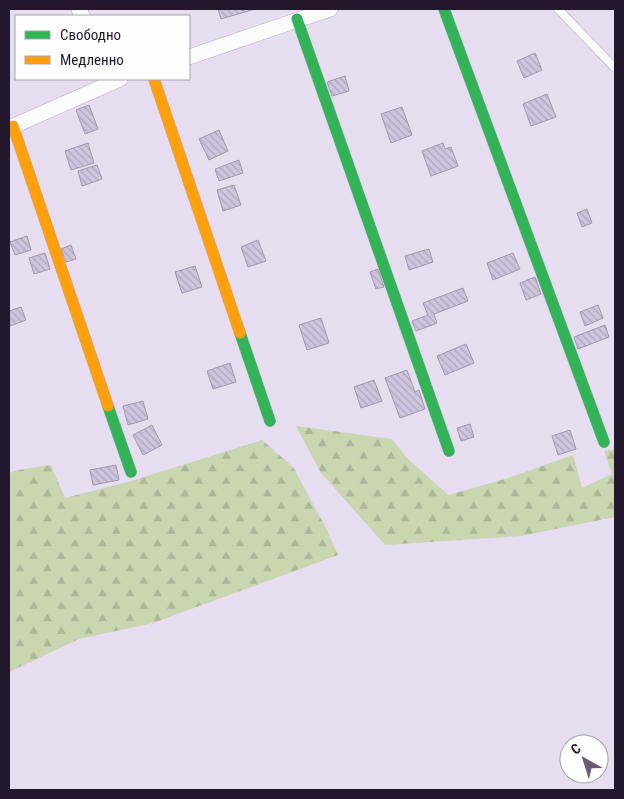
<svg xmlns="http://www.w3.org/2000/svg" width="624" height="799" font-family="'Roboto Condensed',sans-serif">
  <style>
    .forest { fill: url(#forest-firs) }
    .building { fill: url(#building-back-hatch); stroke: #a299ac }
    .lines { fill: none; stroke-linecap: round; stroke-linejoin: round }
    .lane-casing { stroke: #bbb2c6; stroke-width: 9 }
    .street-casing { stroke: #bbb2c6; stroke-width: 16 }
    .fast-casing { stroke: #bbb2c6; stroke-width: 12 }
    .slow-casing { stroke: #bbb2c6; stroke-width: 12 }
    .lane { stroke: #fbfafd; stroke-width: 8 }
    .street { stroke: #fbfafd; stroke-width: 15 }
    .fast { stroke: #30b455; stroke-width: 11 }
    .slow { stroke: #ff9f0a; stroke-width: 11 }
  </style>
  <defs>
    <pattern id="forest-firs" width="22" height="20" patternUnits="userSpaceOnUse" patternTransform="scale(1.25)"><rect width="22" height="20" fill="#c9d6b0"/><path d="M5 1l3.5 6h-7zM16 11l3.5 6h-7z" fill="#acb798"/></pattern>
    <pattern id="building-back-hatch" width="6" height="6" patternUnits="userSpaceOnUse" patternTransform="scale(1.25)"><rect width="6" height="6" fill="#cfc3dd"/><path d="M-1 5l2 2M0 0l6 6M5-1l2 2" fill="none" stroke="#b1a7be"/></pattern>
  </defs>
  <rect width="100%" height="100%" fill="#e6ddf1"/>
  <!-- forest -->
  <path class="forest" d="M296,426L392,439L406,457L448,495L505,479L573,455L582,488L612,474L604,451L615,449V517L521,536L385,545L321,473Z
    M262,440L293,467L326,528L338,555L153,623L79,639L9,672V473L23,469L51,465L65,498L131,481Z"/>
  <!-- building -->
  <path class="building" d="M218,9H255L221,19Z
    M535,53L542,70L524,78L517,61Z
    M345,76L349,91L332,96L327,82Z
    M547,94L556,117L531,126L523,104Z
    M89,105L98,129L85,134L76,110Z
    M402,107L412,135L391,143L381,114Z
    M219,130L228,151L209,160L199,139Z
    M88,143L94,163L71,170L65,151Z
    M443,143L445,149L451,147L458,166L431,176L422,151Z
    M239,160L243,173L219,181L215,169Z
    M97,165L102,179L82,186L78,171Z
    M234,185L241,205L223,211L217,190Z
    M587,209L592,223L582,227L577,213Z
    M27,236L31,250L15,255L10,242Z
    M258,240L266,261L248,267L241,247Z
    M71,245L76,259L66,262L61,249Z
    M429,249L433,262L409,270L405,256Z
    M45,253L50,269L34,274L29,258Z
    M513,253L520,269L493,280L487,263Z
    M195,266L202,287L182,293L175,272Z
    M378,269L384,287L376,289L370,272Z
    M535,277L541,294L526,300L520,283Z
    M463,288L468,301L434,314L437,323L416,331L412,321L428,315L423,303Z
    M598,305L603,318L585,326L580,312Z
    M21,307L26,320L10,326L9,311Z
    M321,318L329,343L307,350L299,325Z
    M605,325L609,337L578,349L574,337Z
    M466,344L474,363L445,375L437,356Z
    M230,363L236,382L213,389L207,371Z
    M407,370L415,392L419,390L425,409L400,418L385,378Z
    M374,380L382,401L361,408L354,387Z
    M143,401L148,419L128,425L123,406Z
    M470,424L474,437L461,441L457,428Z
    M152,425L162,445L143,455L133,435Z
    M570,430L576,449L558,455L552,436Z
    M116,465L119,480L93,485L90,470Z"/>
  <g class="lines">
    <!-- lane casing -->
    <g class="lane-casing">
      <path id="lane" d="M558,9L615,68"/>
    </g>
    <!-- street casing -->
    <g class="street-casing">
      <path id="street" d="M79,9L82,16
        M189,57L330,9
        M9,128L120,79"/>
    </g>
    <!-- fast casing -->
    <g class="fast-casing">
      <path id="fast" d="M444,9L604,442
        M297,19L449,451
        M240,333L270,421
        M108,406L131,472"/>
    </g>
    <!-- slow casing -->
    <g class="slow-casing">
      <path id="slow" d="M154,79L240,333
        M13,126L108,406"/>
    </g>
    <!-- lane -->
    <use href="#lane" class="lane"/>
    <!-- street -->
    <use href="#street" class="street"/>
    <!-- fast -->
    <use href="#fast" class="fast"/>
    <!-- slow -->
    <use href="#slow" class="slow"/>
  </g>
  <!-- border -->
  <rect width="624" height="799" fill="none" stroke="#22172d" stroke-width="20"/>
  <!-- legend -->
  <rect x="15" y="15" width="175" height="65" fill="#fefefe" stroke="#a6a2aa"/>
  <rect x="25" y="31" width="25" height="8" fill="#30b455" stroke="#a6a2aa"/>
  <text x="60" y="40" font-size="15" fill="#22172d">Свободно</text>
  <rect x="25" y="56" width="25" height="8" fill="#ff9f0a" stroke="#a6a2aa"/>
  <text x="60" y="65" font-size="15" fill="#22172d">Медленно</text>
  <!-- north arrow -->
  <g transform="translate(584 759) rotate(321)"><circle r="24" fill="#fefefe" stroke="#a6a2aa"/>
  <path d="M0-4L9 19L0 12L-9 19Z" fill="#675c72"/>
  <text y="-8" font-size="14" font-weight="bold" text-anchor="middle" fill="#22172d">С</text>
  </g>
</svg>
